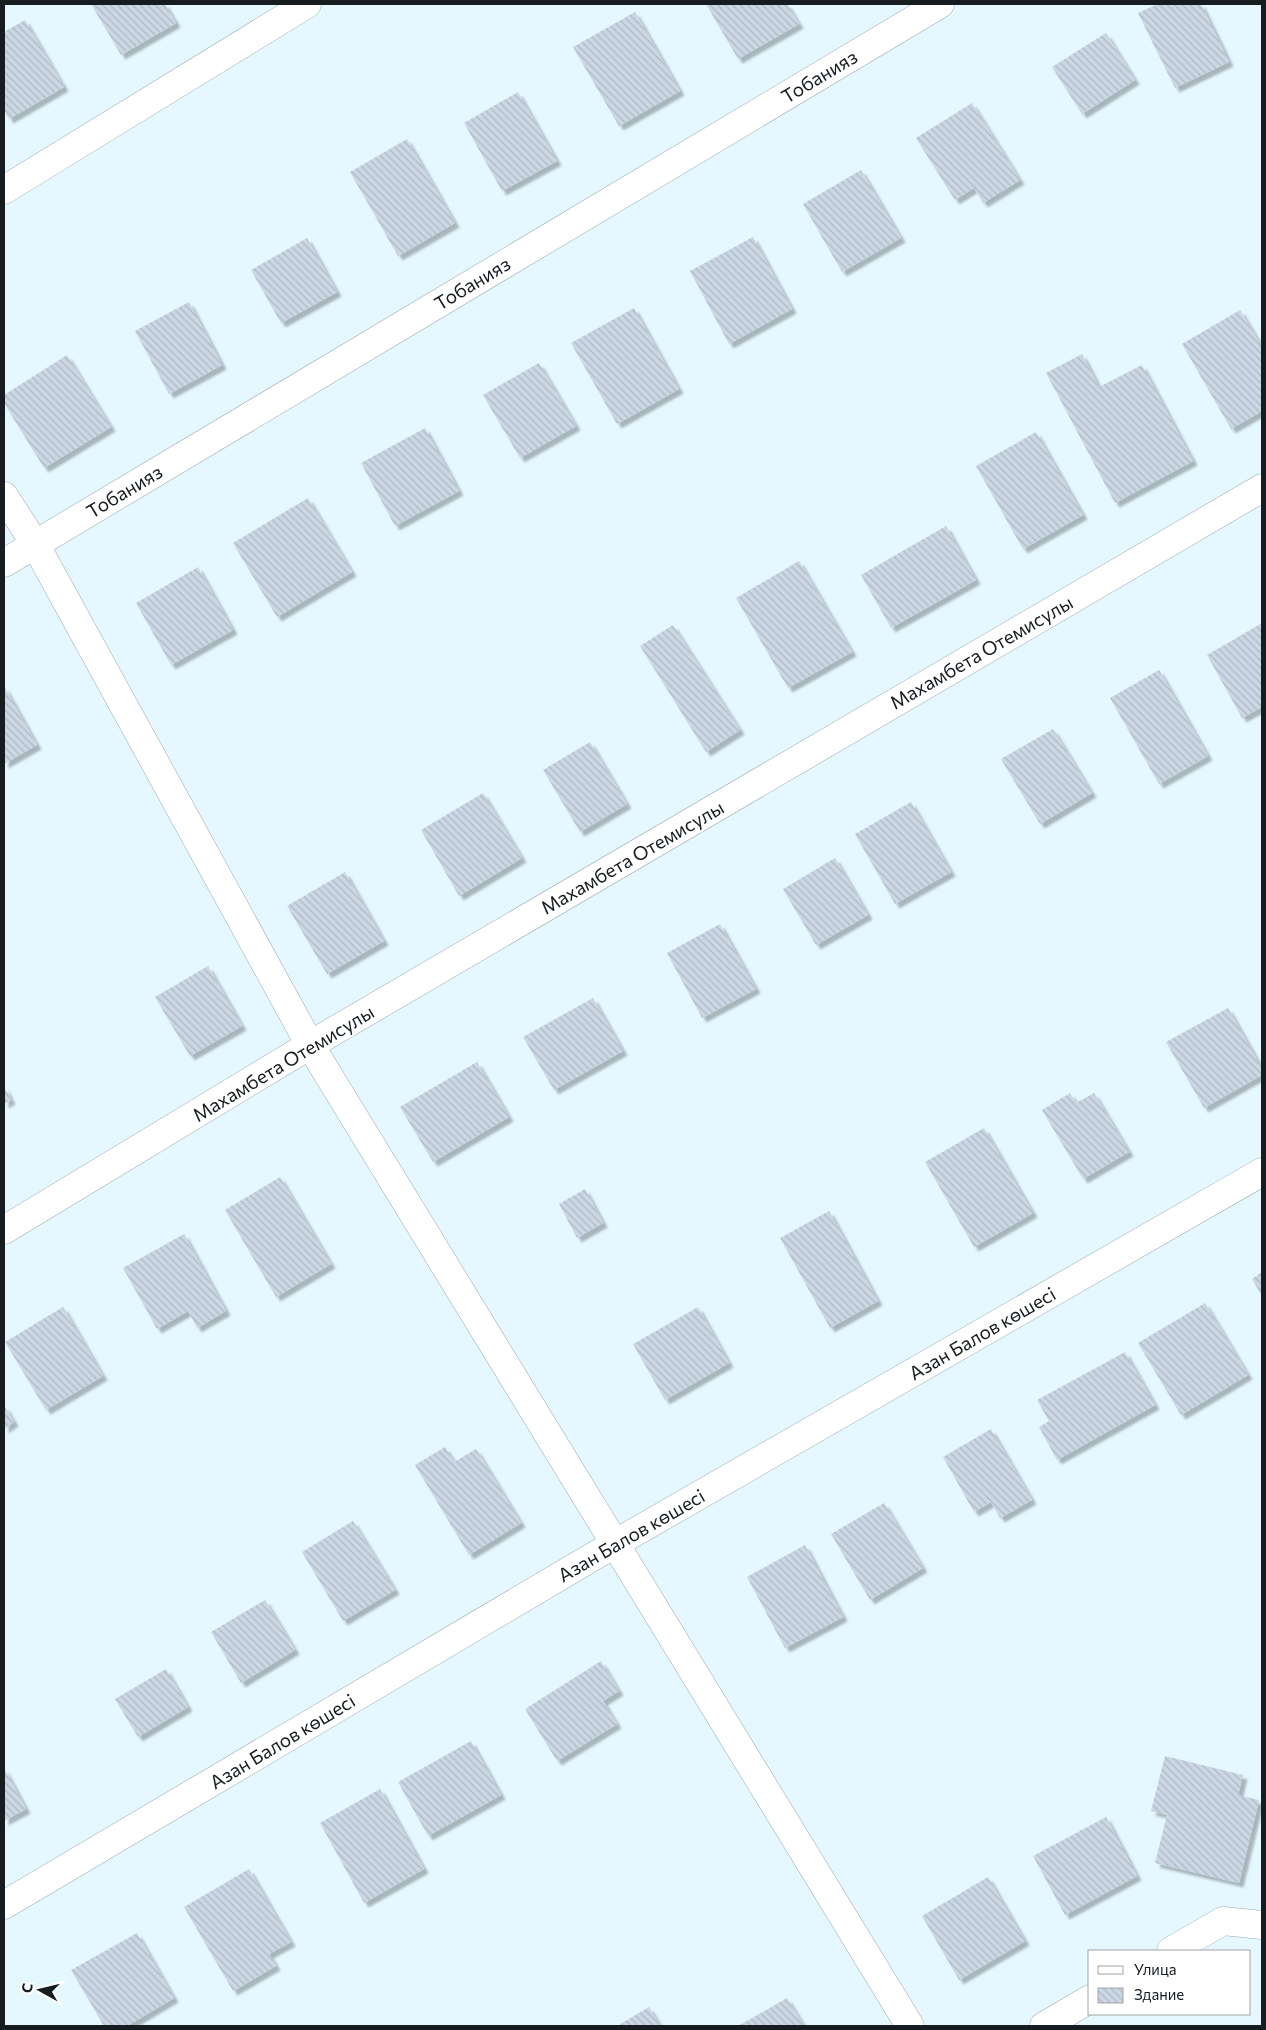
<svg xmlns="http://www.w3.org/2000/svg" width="1266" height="2030" font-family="Commissioner,sans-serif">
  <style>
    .building { fill: url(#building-back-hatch); filter: url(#shadow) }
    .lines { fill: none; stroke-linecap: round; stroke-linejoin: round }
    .street-casing { stroke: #99abb2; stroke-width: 29 }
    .street { stroke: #fff; stroke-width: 28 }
    .labels { text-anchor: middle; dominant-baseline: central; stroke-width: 4; stroke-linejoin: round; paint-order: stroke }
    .street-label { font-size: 19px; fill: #161c1f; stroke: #fff }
  </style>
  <defs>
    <pattern id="building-back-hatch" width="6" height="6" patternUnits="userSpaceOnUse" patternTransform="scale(1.25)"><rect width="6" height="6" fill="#ccd7e5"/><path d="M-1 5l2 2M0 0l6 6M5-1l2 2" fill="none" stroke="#aeb8c4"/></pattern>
    <filter id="shadow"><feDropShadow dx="4.5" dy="4.5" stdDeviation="1" flood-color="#0004"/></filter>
  </defs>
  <rect width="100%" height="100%" fill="#e5f8ff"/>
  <!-- building -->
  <path class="building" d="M91,4H165L176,23L121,55Z
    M706,4H787L799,24L738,59Z
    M1158,4H1201L1229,62L1175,88L1138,13Z
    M635,12L680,91L619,126L573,47Z
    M25,20L64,87L9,119L4,110V32Z
    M1106,33L1135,80L1082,114L1052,67Z
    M518,92L557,161L502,191L464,123Z
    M972,103L1020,180L983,203L974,188L955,200L916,138Z
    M407,139L455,223L398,256L350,172Z
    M861,170L901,238L842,272L803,204Z
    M753,237L792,309L729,344L690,271Z
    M307,238L337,292L281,323L251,270Z
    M189,302L222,365L169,394L135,331Z
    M634,308L679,389L617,424L571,343Z
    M1240,310L1262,347V411L1231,429L1182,344Z
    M1082,354L1099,387L1142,365L1193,461L1115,503L1046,373Z
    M67,355L111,427L44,468L4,403V395Z
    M539,363L576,426L520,458L483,395Z
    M425,428L459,491L395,526L361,463Z
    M1036,432L1083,515L1023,549L976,466Z
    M308,498L352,572L277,617L233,543Z
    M946,526L976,580L891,628L861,575Z
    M799,561L852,652L788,688L736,598Z
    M198,567L233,630L171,665L136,603Z
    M1262,623V707L1242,718L1207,655Z
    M673,625L740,730L706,752L640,646Z
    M1159,670L1208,756L1159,784L1110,698Z
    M4,686L37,745L4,764Z
    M1053,729L1092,793L1040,824L1001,759Z
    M590,742L627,804L580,832L543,770Z
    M483,793L522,858L459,896L421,830Z
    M911,802L951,872L895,904L855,834Z
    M835,858L868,915L816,945L783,889Z
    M345,872L384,941L327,974L287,906Z
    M720,924L756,989L702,1018L667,953Z
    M208,966L242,1026L190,1056L155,997Z
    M593,998L623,1051L554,1090L523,1037Z
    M1228,1008L1262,1069V1075L1204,1108L1166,1042Z
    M477,1062L509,1117L433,1162L400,1107Z
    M4,1086L11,1100L4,1104Z
    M1070,1093L1076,1103L1094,1093L1129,1152L1083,1179L1042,1110Z
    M984,1128L1033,1213L974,1247L925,1162Z
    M280,1177L331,1264L276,1297L225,1210Z
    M585,1189L603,1223L577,1238L559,1204Z
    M829,1211L878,1301L830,1328L780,1238Z
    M184,1234L226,1311L197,1328L188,1311L157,1329L123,1268Z
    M1262,1272V1296L1252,1279Z
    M1205,1303L1248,1375L1181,1415L1138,1343Z
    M63,1307L103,1376L46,1410L5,1342Z
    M698,1307L729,1363L665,1400L633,1344Z
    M1125,1352L1155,1405L1057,1460L1039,1427L1049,1421L1037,1400Z
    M4,1405L14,1422L4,1429Z
    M991,1429L1032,1500L1000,1518L991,1502L974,1512L943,1457Z
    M445,1447L454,1462L476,1449L521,1523L469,1555L415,1465Z
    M884,1503L923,1568L870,1600L831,1534Z
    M353,1521L395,1590L343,1621L302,1552Z
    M805,1545L843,1617L785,1648L747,1577Z
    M265,1600L295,1650L241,1683L211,1632Z
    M601,1661L619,1691L603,1701L617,1724L557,1761L525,1709Z
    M166,1669L188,1707L138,1737L115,1699Z
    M471,1741L501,1795L428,1836L398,1782Z
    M1165,1756L1243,1775L1238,1795L1259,1800L1239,1883L1155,1863L1167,1815L1151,1811Z
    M4,1768L26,1809L4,1821Z
    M380,1789L424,1869L364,1903L320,1823Z
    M1106,1817L1137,1876L1065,1915L1033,1856Z
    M249,1869L291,1942L269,1954L276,1966L233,1991L184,1907Z
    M988,1877L1025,1941L959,1980L922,1916Z
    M137,1933L174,1998L127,2026H104L71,1970Z
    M787,1998L804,2026H738Z
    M649,2007L660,2026H617Z"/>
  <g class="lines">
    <!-- street casing -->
    <g class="street-casing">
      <path id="street" d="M4,190L307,4
        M4,496L35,544L310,1045L910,2026
        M4,563L940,4
        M4,1230L310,1045L1262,488
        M4,1905L616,1543L1262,1172
        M1171,1951L1223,1921L1262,1925
        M1044,2026L1090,1999"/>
    </g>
    <!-- street -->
    <use href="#street" class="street"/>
  </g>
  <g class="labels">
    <!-- street labels -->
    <g class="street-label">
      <text transform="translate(819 76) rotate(-31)">Тобанияз</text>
      <text transform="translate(472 283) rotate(-31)">Тобанияз</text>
      <text transform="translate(124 491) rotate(-31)">Тобанияз</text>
      <text transform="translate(981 652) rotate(-30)">Махамбета Отемисулы</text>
      <text transform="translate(632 857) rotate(-30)">Махамбета Отемисулы</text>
      <text transform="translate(283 1063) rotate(-31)">Махамбета Отемисулы</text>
      <text transform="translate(982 1333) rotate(-30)">Азан Балов көшесі</text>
      <text transform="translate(631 1535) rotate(-30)">Азан Балов көшесі</text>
      <text transform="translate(282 1741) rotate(-31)">Азан Балов көшесі</text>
    </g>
  </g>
  <!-- border -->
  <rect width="1266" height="2030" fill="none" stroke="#161c1f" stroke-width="10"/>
  <!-- legend -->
  <rect x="1088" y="1950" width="162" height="65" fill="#ffffff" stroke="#a2a4a5"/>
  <rect x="1098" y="1966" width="25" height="8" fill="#ffffff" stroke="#a2a4a5"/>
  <text x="1134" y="1975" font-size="15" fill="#161c1f">Улица</text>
  <rect x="1098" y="1988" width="25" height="15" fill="url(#building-back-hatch)" stroke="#a2a4a5"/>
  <text x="1134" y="2000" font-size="15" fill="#161c1f">Здание</text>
  <!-- north arrow -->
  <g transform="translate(40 1990) rotate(278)" stroke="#ffffff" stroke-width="4" paint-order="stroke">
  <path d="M0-4L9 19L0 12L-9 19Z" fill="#161c1f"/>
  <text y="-8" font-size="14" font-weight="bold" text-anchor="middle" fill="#161c1f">С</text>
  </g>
</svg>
